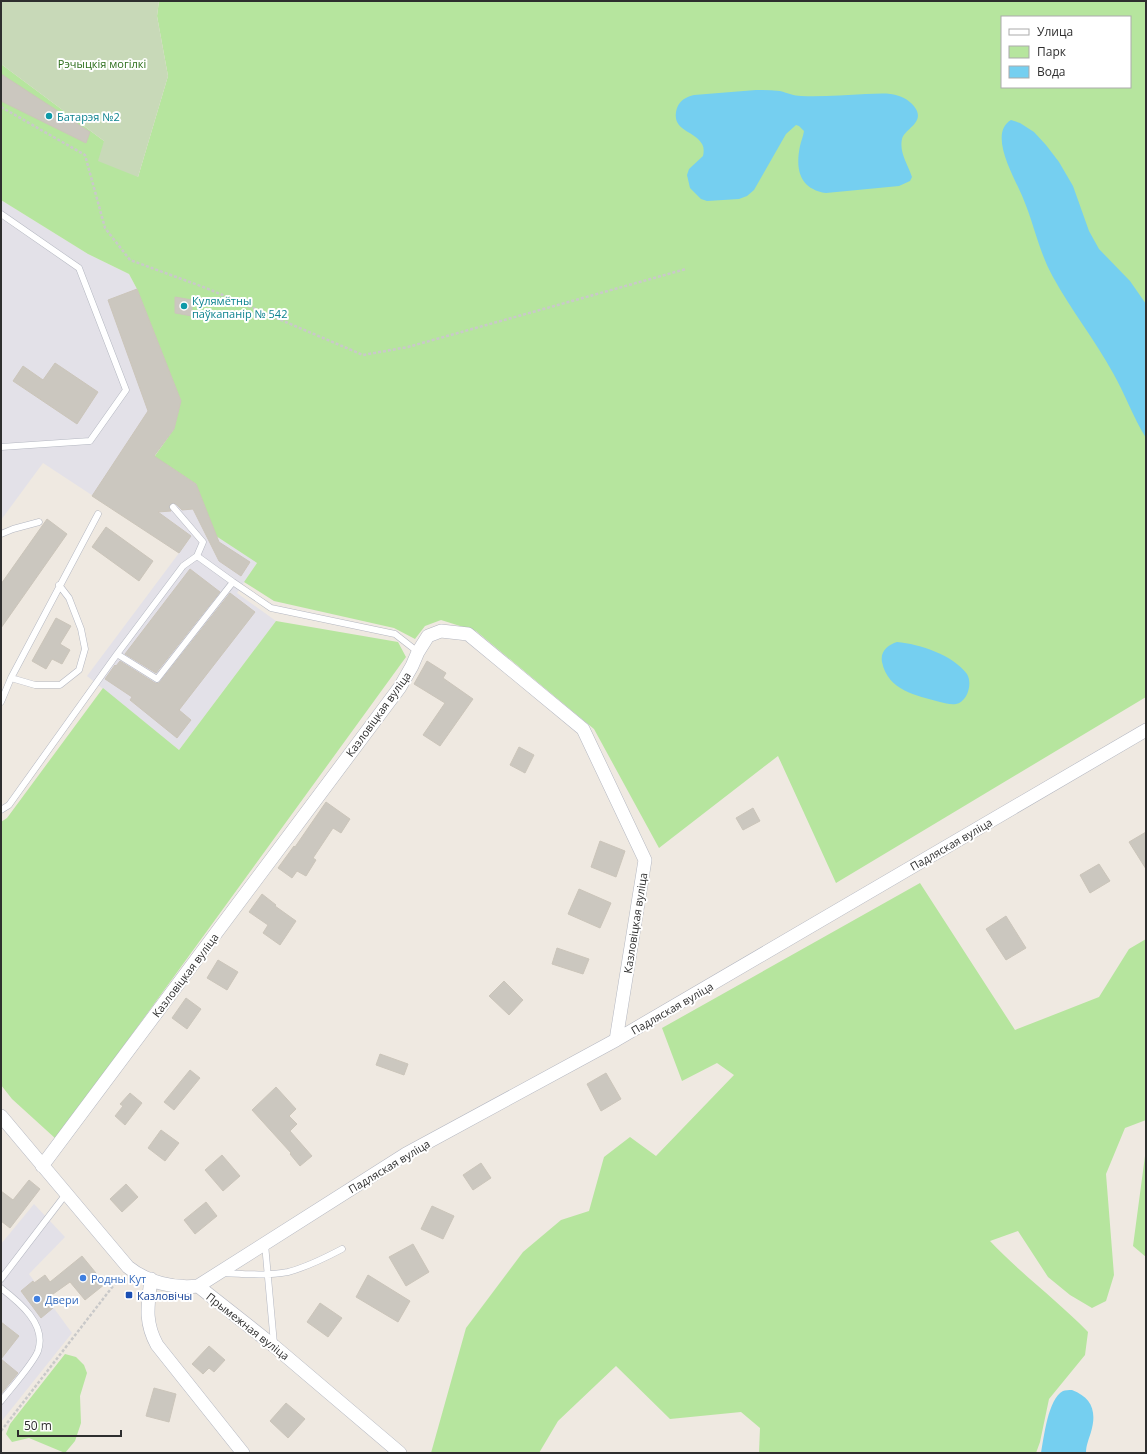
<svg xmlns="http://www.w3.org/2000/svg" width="1147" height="1454" font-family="'Open Sans',sans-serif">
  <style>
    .industrial { fill: #e3e1e8 }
    .green { fill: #b6e59e; fill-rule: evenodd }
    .cemetery { fill: #c8d9b8 }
    .water { fill: #75cff0 }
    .building { fill: #cbc7bf; stroke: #cbc5ba }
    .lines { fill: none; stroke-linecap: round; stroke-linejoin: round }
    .service-casing { stroke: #b4b7c1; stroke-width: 7 }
    .minor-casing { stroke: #b4b7c1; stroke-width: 14 }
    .path { stroke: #c9c9c9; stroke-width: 2.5; stroke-dasharray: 3 2; stroke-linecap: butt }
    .service { stroke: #fff; stroke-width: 6 }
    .minor { stroke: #fff; stroke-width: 13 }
    .culture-dot { fill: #0f9aa8; stroke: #fff; stroke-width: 1.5 }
    .shop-dot { fill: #3f7fe0; stroke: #fff; stroke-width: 1.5 }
    .transit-dot { fill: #1a4fb4; stroke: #fff; stroke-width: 1.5 }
    .labels { text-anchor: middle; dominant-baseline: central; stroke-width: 4; stroke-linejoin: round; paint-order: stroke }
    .park-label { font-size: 11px; fill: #2c6e1b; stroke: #fff }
    .culture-label { font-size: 11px; fill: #0d838f; stroke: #fff; text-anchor: start }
    .street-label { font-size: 11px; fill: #2e2e2e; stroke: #fff }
    .shop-label { font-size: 11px; fill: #366cbe; stroke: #fff; text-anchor: start }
    .transit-label { font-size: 11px; fill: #164399; stroke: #fff; text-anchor: start }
  </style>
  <rect width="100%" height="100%" fill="#efe9e1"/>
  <!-- industrial -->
  <path class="industrial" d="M1,200L88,254L129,274L137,289L181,401L174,429L116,511L43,463L1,520Z
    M166,464L196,484L216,536L257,563L237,593L276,621L179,750L87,676L179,553L128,519Z
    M34,1204L65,1237L29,1274L72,1333L1,1422V1244Z"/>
  <!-- green -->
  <path class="green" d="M159,1H1146V697L836,883L778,756L659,848L594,729L476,631L441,620L425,626L415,639L394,628L274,601L244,582L257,563L216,536L196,484L166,464L116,511L174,429L181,401L137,289L129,274L88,254L1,200V64L104,141L138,177L168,76L157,16ZM1002,17H1130V87H1002Z
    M276,621L398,642L406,657L56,1139L12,1099L1,1085V822L7,818L103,688L179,750Z
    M920,883L1015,1030L1099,997L1129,949L1146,939V1120L1125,1128L1106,1174L1114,1275L1106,1301L1092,1308L1070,1295L1048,1277L1018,1231L990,1241C1020,1273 1057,1300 1088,1332L1085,1355L1049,1399L1040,1442L1036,1453H759L760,1428L741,1412L670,1419L616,1366L558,1421L539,1453H431L466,1328L523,1252L561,1220L589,1211L604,1157L630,1137L656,1156L734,1075L717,1063L682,1081L662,1028Z
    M1145,1156H1146V1257L1133,1246Z
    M65,1354L76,1357L84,1365L87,1373L80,1396L81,1423L75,1441L65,1453L29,1438L12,1442L6,1434L10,1424Z"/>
  <!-- cemetery -->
  <path class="cemetery" d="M1,1H159L157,16L168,76L138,177L98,161L104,141L1,64Z"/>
  <!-- water -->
  <path class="water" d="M756,90C764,90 772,90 780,91C788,93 794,96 801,96C822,97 844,95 866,94C877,94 888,92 899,96C906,98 914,104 917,111C922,124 905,129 902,139C899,153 908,164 912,177L910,181L899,186L826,193C800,189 795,170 800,146C801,141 803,137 804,131L799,126L796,125L786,134L754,190L747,196L739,199L707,201L701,199L690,188L687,175L689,169L703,156C704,152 704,147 702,144C694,130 670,131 677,108C680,100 686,97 694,95Z
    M1011,120L1020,123L1034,132L1046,145L1059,162L1073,186L1089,231L1099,249L1130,281L1146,304V438C1133,417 1125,394 1113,373C1095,340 1071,310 1053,277C1039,252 1034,224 1023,198C1016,180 987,134 1011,120Z
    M897,642C920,644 953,655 967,674C973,684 967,702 956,704C951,705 945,703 940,702C916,695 888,691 882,662C880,651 888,645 897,642Z
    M1072,1390C1092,1398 1097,1411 1091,1432C1089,1439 1086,1445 1086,1453H1041C1044,1437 1048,1399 1063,1391C1065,1390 1069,1390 1072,1390Z"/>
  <!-- building -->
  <path class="building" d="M1,74L90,132L86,143L1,101Z
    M137,289L181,401L174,429L154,456L196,484L219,542L250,562L241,576L219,561L193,509L182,510L176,504L173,503L169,506L171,511L158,512L191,536L179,553L92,496L148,411L108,300Z
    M175,297L192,300V316L175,313Z
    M55,363L98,392L77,424L13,381L23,366L43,380Z
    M47,519L67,534L1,628V584Z
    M106,527L153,561L139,581L92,547Z
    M190,569L220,592L156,673L125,654Z
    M230,593L255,612L179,710L191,720L177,738L130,700L132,697L105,679L115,665L116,666L120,661L155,683H159Z
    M56,618L71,626L60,644L70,650L62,664L52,659L46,669L32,661Z
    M427,661L446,673L443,678L473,699L440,746L423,735L445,703L414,684Z
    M519,747L534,755L525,773L510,765Z
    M326,802L350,819L341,833L333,828L313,858L316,860L306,876L297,871L292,878L278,868L294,846L295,847Z
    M753,808L760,821L743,830L736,818Z
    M1146,832V869L1129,842Z
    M600,841L625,851L616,877L591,867Z
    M1099,864L1110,881L1090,893L1080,875Z
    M579,889L611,903L600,928L568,914Z
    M262,894L276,905L275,906L296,921L280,945L263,933L268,925L249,912Z
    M1006,916L1026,948L1006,960L986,929Z
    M557,948L589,959L583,974L552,964Z
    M218,960L238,972L227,990L207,978Z
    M504,981L523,1000L509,1015L489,996Z
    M186,998L201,1009L187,1029L172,1018Z
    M380,1054L408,1064L404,1075L376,1065Z
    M190,1070L200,1078L174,1110L164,1102Z
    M606,1073L621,1099L601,1111L587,1084Z
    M276,1087L296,1109L289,1116L297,1124L290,1131L312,1156L300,1166L290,1154L291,1153L252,1110Z
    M130,1093L142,1103L125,1125L115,1116L123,1106L120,1104Z
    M161,1130L179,1143L165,1161L148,1148Z
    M222,1155L240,1176L223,1191L205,1170Z
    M481,1163L491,1178L473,1190L463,1175Z
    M29,1180L40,1189L10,1228L1,1221V1191L13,1200Z
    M126,1184L138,1197L122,1212L110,1199Z
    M206,1202L217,1216L195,1234L184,1220Z
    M432,1206L454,1216L443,1239L421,1229Z
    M413,1244L429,1272L406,1286L389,1257Z
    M82,1256L105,1284L85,1300L70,1282L46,1299L53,1308L41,1318L21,1291L33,1281L34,1283L45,1275L50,1282Z
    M368,1275L410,1301L398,1322L356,1297Z
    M320,1303L342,1318L328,1337L307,1322Z
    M1,1322L19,1336L1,1359Z
    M209,1346L225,1360L214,1372L209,1368L203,1374L192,1364Z
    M1,1359L18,1373L1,1394Z
    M154,1388L176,1394L169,1422L146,1416Z
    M286,1403L305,1419L288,1438L270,1421Z"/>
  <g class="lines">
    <!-- service casing -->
    <g class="service-casing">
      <path id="service" d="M1,214L79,268L126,390L90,441L1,447
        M173,507L203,542L197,556L233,582L271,608L395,634L418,652
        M1,534L13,529L39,522
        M117,654L157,679L233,582
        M11,678L35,685H60L79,670L85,649L81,629L69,598L59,585
        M1,702L11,678L98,514
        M1,810L9,805L117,654L183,566L197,556
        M265,1244L274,1344
        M223,1273C244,1274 267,1276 288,1272C307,1267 325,1258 342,1249
        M1,1279L66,1194
        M1,1288C19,1302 47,1324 38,1351C33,1364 11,1388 1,1401"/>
    </g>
    <!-- minor casing -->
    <g class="minor-casing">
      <path id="minor" d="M1,1116L128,1267C146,1282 175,1289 198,1286L274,1346L400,1453
        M42,1166L400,687L412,666L418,652L428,636L441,631L468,634L583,729L645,860L616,1040
        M151,1279C148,1305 144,1321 157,1345L243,1453
        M198,1286L406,1154L616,1040L1146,730"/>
    </g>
    <!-- path -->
    <path class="path" d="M1,107L85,155L105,228L130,260L206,288L363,355L408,347L686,269
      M1,1431L120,1277"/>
    <!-- service -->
    <use href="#service" class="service"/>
    <!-- minor -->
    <use href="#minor" class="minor"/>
  </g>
  <!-- markers -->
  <g class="culture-dot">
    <circle cx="49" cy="116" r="4"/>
    <circle cx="184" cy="306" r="4"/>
  </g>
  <g class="shop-dot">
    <circle cx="83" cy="1278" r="4"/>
    <circle cx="37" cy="1299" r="4"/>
  </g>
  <rect class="transit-dot" x="125" y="1291" width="8" height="8" rx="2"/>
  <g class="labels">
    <!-- park labels -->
    <g class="park-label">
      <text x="102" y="63">Рэчыцкія могілкі</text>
    </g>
    <!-- culture labels -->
    <g class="culture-label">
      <text x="57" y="116">Батарэя №2</text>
      <text x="192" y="300">Кулямётны<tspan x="192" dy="13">паўкапанір № 542</tspan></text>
    </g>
    <!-- street labels -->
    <g class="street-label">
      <text transform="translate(378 714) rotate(-54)">Казловіцкая вуліца</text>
      <text transform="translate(951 844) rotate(-30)">Падляская вуліца</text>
      <text transform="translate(635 923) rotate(-81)">Казловіцкая вуліца</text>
      <text transform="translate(185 975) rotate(-53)">Казловіцкая вуліца</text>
      <text transform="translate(672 1008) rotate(-30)">Падляская вуліца</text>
      <text transform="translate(389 1166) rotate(-31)">Падляская вуліца</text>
      <text transform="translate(248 1326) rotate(38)">Прымежная вуліца</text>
    </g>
    <!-- shop labels -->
    <g class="shop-label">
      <text x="91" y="1278">Родны Кут</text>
      <text x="45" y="1299">Двери</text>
    </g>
    <!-- transit labels -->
    <g class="transit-label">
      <text x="137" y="1295">Казловічы</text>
    </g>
  </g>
  <!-- border -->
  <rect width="1147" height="1454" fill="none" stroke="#2e2e2e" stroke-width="4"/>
  <!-- legend -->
  <rect x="1001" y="16" width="130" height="72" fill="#ffffff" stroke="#ababab"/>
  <rect x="1009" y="29" width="20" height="6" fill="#ffffff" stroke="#ababab"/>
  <text x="1037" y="36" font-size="12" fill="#2e2e2e">Улица</text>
  <rect x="1009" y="46" width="20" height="12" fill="#b6e59e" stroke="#ababab"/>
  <text x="1037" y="56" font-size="12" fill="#2e2e2e">Парк</text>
  <rect x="1009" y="66" width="20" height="12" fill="#75cff0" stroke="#ababab"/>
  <text x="1037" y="76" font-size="12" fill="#2e2e2e">Вода</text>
  <!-- scale -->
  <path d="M18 1430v6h103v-6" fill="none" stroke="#2e2e2e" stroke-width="2"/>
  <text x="24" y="1430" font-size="12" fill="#2e2e2e" stroke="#ffffff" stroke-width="3" paint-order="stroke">50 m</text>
</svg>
